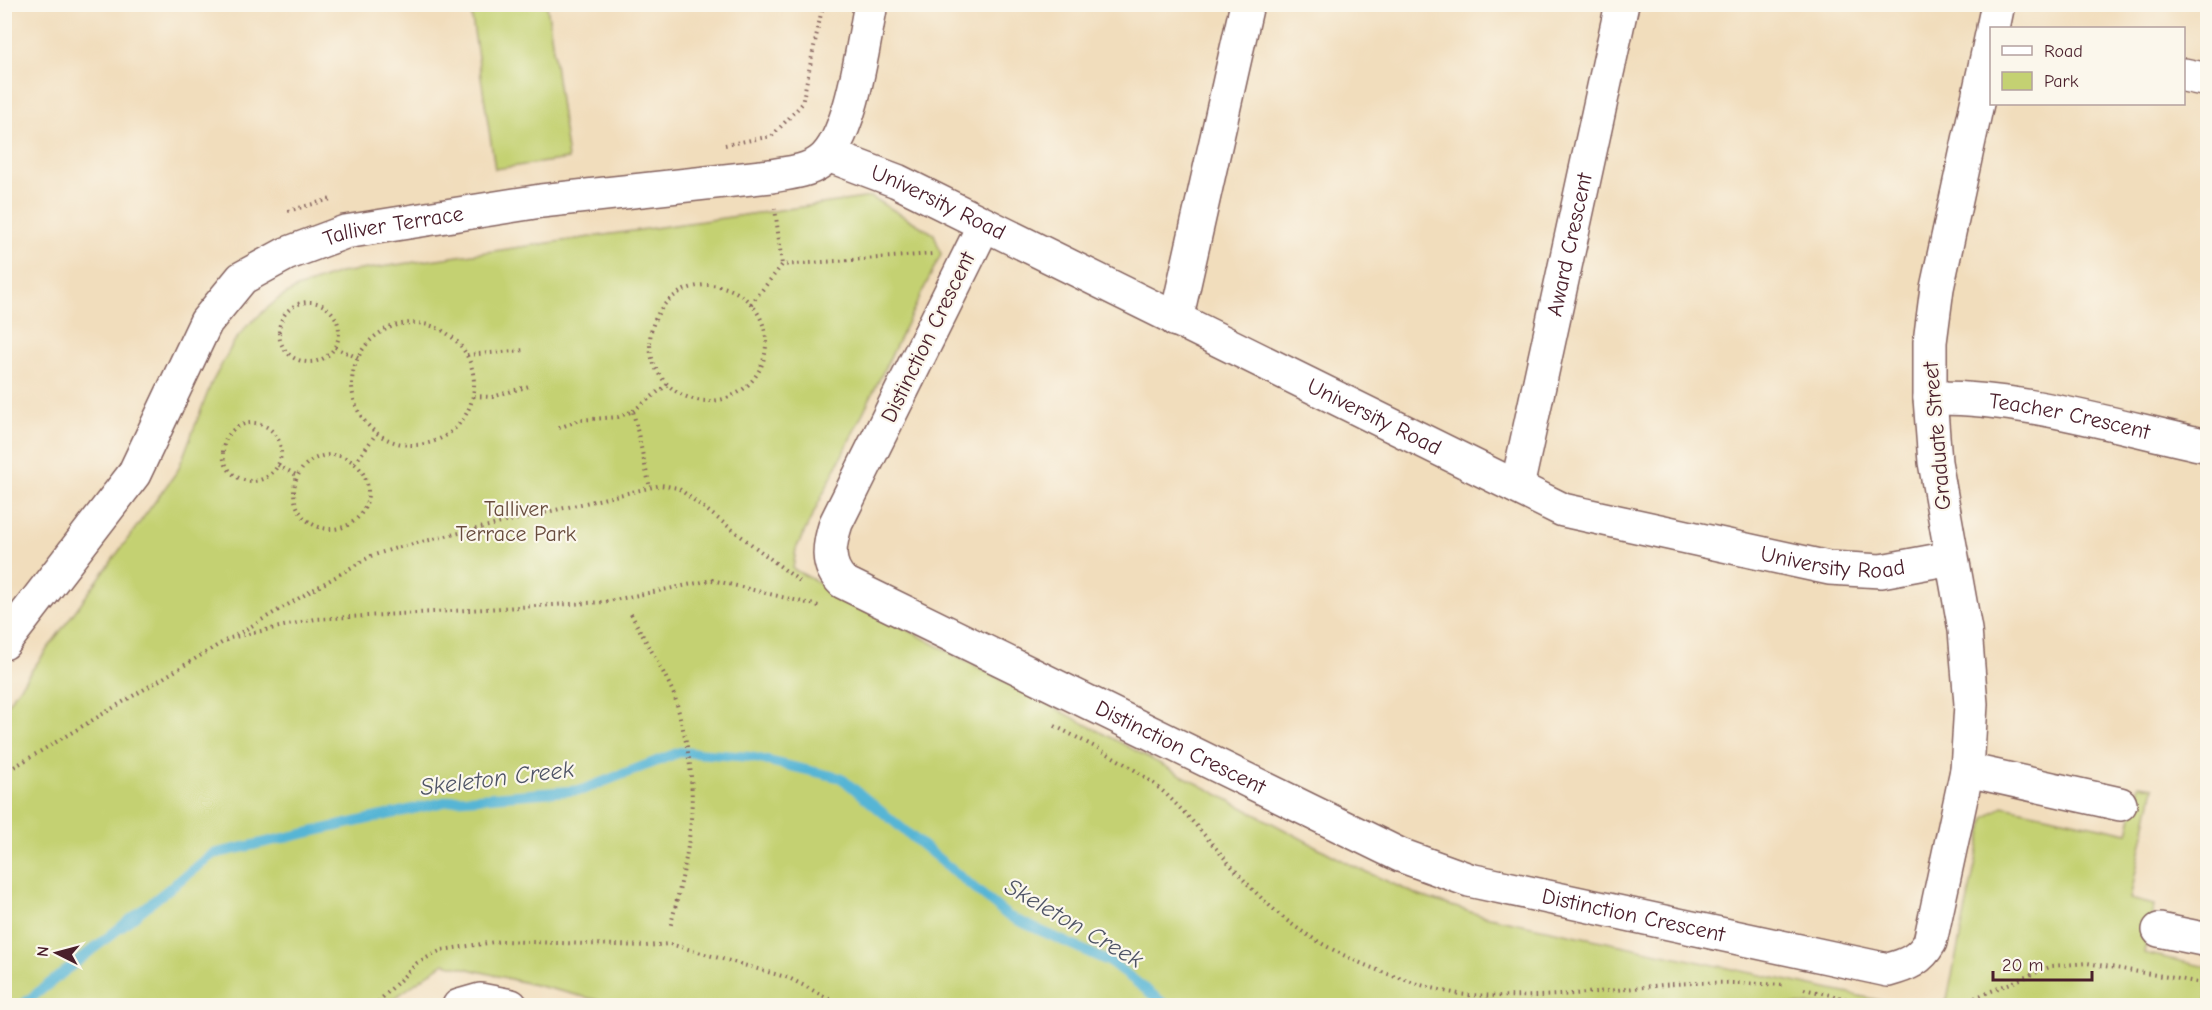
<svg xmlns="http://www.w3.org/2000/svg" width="2212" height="1010" font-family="'Comic Neue',sans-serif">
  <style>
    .green { fill: #c4d172; stroke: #87784e; stroke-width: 1.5 }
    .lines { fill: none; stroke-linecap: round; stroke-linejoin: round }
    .stream { stroke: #57b5d5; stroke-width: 10 }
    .minor-casing { stroke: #84625e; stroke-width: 36 }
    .path { stroke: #84625e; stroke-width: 4; stroke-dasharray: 1.5 4.5; stroke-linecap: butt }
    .minor { stroke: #fff; stroke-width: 33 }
    .labels { text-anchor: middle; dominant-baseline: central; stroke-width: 4.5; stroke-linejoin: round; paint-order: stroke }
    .street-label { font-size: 22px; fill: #4a1f2b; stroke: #fbf7ec }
    .park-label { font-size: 22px; fill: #684c3d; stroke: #fbf7ec }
    .water-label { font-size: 24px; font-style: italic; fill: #4f5466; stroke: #fbf7ec }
  </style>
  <rect width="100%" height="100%" fill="#fbf7ec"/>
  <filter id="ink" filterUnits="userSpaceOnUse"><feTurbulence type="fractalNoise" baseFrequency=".0167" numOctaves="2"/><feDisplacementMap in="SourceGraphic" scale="12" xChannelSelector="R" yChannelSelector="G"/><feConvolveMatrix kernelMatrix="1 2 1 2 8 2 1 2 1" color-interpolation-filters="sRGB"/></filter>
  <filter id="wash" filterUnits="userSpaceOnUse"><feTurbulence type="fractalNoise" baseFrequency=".008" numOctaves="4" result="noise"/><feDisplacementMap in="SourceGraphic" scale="24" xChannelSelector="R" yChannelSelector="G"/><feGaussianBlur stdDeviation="1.35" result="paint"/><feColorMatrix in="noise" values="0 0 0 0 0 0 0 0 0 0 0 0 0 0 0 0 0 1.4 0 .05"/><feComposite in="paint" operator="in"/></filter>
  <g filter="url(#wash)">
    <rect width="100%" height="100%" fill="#f1ddbc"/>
    <!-- green -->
    <path class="green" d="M470,5H547L568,159L495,169Z
      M871,197L934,234L941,254L796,549L793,569L1353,866L1420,896L1480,915L1901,1005L622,1006L444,963L385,1005L5,1006V707L178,470L211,384L234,342L247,326L278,299L297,288L339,273Z
      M2139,785L2154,787L2130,899L2154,905L2144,953L2207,967V1005L1938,1006L1947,999L1985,818L2003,806L2128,833Z"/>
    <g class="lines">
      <!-- stream -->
      <path class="stream" d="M21,1006L213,854L453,800L582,790L680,752L751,757L841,778L1008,916L1112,963L1167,1006"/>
    </g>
  </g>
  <g filter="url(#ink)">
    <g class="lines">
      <!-- minor casing -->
      <g class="minor-casing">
        <g id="minor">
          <path d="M1993,28L1998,4"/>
          <path d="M2184,75L2208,80"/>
          <path id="s1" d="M828,155L897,181L1563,510L1829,568L1881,571L1951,558"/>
          <path id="s2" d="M984,225L836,523C829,545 825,565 843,582L1353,832L1400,855L1469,880L1888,970C1907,965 1920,960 1930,942L1967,770L1971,704L1965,630L1935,462L1930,398V342L1937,288L1992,34"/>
          <path d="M1176,320L1247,4"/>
          <path id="s3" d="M1930,398C2020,396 2119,427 2208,446"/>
          <path id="s4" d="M1517,487L1622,4"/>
          <path id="s5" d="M4,643L134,474L206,322L242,278L286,254L345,232L541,201L771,176C787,173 806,172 820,162C852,139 863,43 871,4"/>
          <path d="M1967,770L2120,804"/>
          <path d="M2159,930L2208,940"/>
          <path d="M459,1006L480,1000L511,1006"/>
        </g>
      </g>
      <!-- path -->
      <path class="path" d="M725,145L772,136L802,104L823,4
        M775,208L782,265
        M288,211L331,199
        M650 343a58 58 0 1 1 116 0a58 58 0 1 1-116 0Z
        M279 332a30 30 0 1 1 60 0a30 30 0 1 1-60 0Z
        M751,304L782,265L933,254
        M352 384a61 61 0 1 1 122 0a61 61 0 1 1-122 0Z
        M335,347L358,358
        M467,355L525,350
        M474,396L492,397L529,386
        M633,411L667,385
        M223 452a29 29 0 1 1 58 0a29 29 0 1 1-58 0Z
        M559,428L579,420L618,417L633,411L650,488
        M294 492a37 37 0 1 1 74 0a37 37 0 1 1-74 0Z
        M355,463L376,434
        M278,465L298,476
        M631,614C644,639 660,664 672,690C677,701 679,714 682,725C702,799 688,857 670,928
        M236,635L371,556L396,548L661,485L678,488L802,583
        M1055,726C1096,748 1141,768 1173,801C1216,844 1250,896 1300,930C1346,961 1406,984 1459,994C1471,996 1484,995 1496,996C1555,998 1605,991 1663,985C1703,981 1744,983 1785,985
        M4,773L230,638L315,619L604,602L712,580L819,606
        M1804,989L1877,1006
        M374,1006L417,963L442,950L501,941L646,946L670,944L789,978L843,1006
        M1928,1006L1960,1004L2052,966L2087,963L2208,984"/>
      <!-- minor -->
      <use href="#minor" class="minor"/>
    </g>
  </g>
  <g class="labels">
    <!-- street labels -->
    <g class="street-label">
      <text stroke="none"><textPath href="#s1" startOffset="120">University Road</textPath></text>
      <text stroke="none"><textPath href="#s5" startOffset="600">Talliver Terrace</textPath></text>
      <text stroke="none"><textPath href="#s4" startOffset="248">Award Crescent</textPath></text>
      <text transform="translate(928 337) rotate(-64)">Distinction Crescent</text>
      <text stroke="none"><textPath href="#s1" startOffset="606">University Road</textPath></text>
      <text stroke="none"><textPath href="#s3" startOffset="141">Teacher Crescent</textPath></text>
      <text transform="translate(1937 436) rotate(-95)">Graduate Street</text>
      <text stroke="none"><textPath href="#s1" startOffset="1092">University Road</textPath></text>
      <text stroke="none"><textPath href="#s2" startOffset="772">Distinction Crescent</textPath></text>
      <text stroke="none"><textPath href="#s2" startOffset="1258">Distinction Crescent</textPath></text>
    </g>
    <!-- park labels -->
    <g class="park-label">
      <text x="516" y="509">Talliver<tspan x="516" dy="25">Terrace Park</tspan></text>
    </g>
    <!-- water labels -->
    <g class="water-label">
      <text transform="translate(497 778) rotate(-7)">Skeleton Creek</text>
      <text transform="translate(1074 923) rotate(30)">Skeleton Creek</text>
    </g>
  </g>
  <!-- margin -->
  <rect width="2212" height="1010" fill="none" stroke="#fbf7ec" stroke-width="24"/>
  <!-- legend -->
  <rect x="1990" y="27" width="195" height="78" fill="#fbf7ec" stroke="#b4a19f" stroke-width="1.5"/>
  <rect x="2002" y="46" width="30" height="9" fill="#ffffff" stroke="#b4a19f" stroke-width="1.5"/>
  <text x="2044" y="57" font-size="18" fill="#4a1f2b">Road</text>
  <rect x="2002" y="72" width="30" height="18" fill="#c4d172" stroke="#b4a19f" stroke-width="1.5"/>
  <text x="2044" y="87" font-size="18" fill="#4a1f2b">Park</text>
  <!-- north arrow -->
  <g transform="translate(57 953) rotate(276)" stroke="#fbf7ec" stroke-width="4.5" paint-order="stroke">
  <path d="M0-4.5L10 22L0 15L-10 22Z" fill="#4a1f2b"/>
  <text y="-9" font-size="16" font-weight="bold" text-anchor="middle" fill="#4a1f2b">N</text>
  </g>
  <!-- scale -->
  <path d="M1993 971v9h99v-9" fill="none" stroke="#4a1f2b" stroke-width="3"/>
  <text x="2002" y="971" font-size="18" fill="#4a1f2b" stroke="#fbf7ec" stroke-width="4.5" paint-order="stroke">20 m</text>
</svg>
